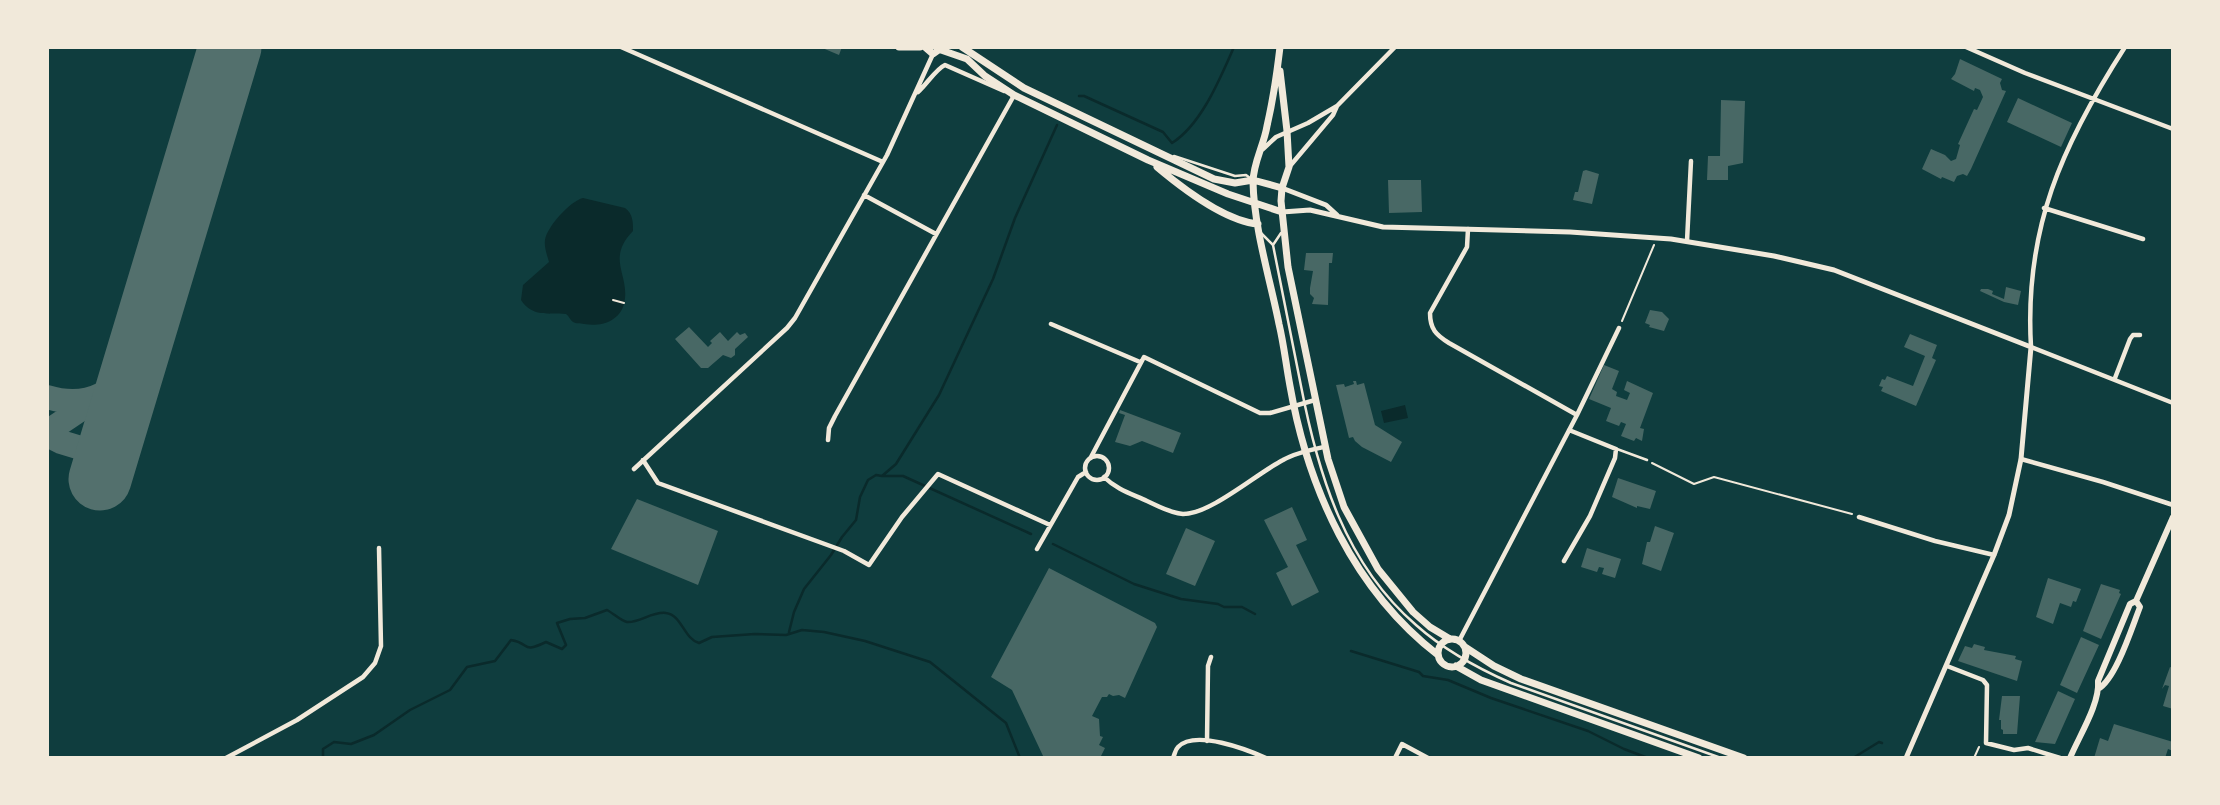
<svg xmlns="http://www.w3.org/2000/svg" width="2220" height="805" font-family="Figtree,sans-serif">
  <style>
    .water { fill: #0a2a2b }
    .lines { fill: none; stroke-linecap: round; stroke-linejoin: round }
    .stream { stroke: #0a2a2b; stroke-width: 2.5 }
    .taxiway { stroke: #53706d; stroke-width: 24 }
    .runway { stroke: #53706d; stroke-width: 63 }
    .building { fill: #486865 }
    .path { stroke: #f1e9da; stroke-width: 2 }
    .service { stroke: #f1e9da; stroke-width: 2.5 }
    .minor { stroke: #f1e9da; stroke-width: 4.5 }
    .tertiary { stroke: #f1e9da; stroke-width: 5 }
    .secondary { stroke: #f1e9da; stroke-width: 6 }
    .primary { stroke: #f1e9da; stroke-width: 7 }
  </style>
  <rect width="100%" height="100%" fill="#0f3d3e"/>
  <!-- water -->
  <path class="water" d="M583,198L625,208C633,214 633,222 633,231C605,260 631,275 624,304C619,322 600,327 584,324C580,323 576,324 573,322C570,320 569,316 566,314C548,313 532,317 521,300L523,285L549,262C547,255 544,247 545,240C547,227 570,201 583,198Z
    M1405,405L1408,418L1384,423L1381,411Z"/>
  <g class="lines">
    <!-- stream -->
    <path class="stream" d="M1079,96H1084L1163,132L1172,143C1202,124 1220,78 1234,47
      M882,476H903L1031,534
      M1053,544L1134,584L1181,599L1218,604L1224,607H1242L1255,614
      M789,632L794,612L804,589L831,555L842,537L856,520L860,497L868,480L876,475L882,476L896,464L939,395L993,279L1015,218L1057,125
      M1351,651L1419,672L1423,676L1448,680L1491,698L1588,731L1624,749L1648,758
      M323,758V749L334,742L351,744L374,735L410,710L450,690L467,667L495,661L511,640C531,643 521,654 546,642L562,649L566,645L557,623L570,619L585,618L607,610C613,613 621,621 627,622C639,623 653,611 666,613C682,615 684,639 699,643L712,637L755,634L786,635L802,630L824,632L865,641L930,662L1006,723L1020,758
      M1853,758L1879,742L1882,743"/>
    <!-- taxiway -->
    <path class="taxiway" d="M47,397C90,410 118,391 138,355
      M47,432L93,401
      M47,435L61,442L107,456"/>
    <!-- runway -->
    <path class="runway" d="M100,479L230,47"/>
  </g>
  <!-- building -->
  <path class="building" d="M820,47H842L839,55Z
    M1960,59L2002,79L2000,83L2002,90L2006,91L1971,169L1967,176L1963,174L1957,176L1954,182L1942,177L1941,179L1922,169L1931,149L1945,155L1951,161L1956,159L1960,145L1958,144L1974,109L1977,110L1983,97L1980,90L1975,88L1974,91L1951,79L1955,74Z
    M2018,98L2072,123L2061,147L2007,122Z
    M1721,100L1745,101L1743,163L1728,166V180H1707L1708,156H1720Z
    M1586,170L1599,174L1592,204L1573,200L1575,192H1578L1583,171Z
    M1388,180H1421L1422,212L1389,213Z
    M1306,253H1333L1332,263H1329L1328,305L1312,304L1314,298L1310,294V288L1313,271L1304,270Z
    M2006,287L2021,291L2018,305L2004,302L1980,291L1981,289H1988L1993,291L1992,294L2004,299Z
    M1650,310L1662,312L1669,319L1664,331L1649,327L1650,325L1645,323Z
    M689,327L708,347L712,343L710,341L720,332L728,341L737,332L740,335L745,333L748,337L735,349V355L731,358L723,355L708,368H701L675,339Z
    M1910,334L1937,345L1932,358L1936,360L1916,406L1881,391L1883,387L1879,386L1882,379L1885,380L1887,376L1913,386L1925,356L1904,347Z
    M1604,365L1619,371L1612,389L1617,392L1616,396L1627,400L1630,393L1624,390L1627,381L1653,393L1640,428L1644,429L1642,441L1636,438L1634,441L1621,436L1626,424L1621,422L1619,426L1606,421L1611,408L1589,399Z
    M1353,381H1356L1357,385L1364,383L1375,425L1402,442L1391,462L1362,447L1355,441L1353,437L1349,438L1336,385L1344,384L1345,387L1354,384Z
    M1120,410L1181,433L1173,453L1142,441L1130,446L1115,442L1125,415L1119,413Z
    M1618,478L1656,491L1650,509L1637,506V508L1612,497Z
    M637,499L718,531L698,585L611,549Z
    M1292,507L1307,540L1296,545L1319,592L1292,606L1276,573L1288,567L1264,520Z
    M1655,526L1674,533L1661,571L1642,564L1647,542H1650Z
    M1186,528L1215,541L1195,586L1166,574Z
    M1587,548L1621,559L1615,578L1602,574L1604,568L1599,567L1597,572L1581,567Z
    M1049,568L1155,623L1157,627L1125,698L1119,695L1113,696L1109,694L1107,697H1102L1092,716L1099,719L1100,736L1103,737L1099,745L1105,748L1100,758H1044L1012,690L991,677Z
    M2048,578L2081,589L2076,602L2073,601L2071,607L2060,603L2053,624L2036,617Z
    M2101,584L2120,590L2119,593L2121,594L2101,639L2083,631Z
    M2081,637L2099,645L2077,693L2060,685Z
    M1974,644L1985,647L1984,650L2016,656L2015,659L2022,661L2017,681L1958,661L1965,646L1972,648Z
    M2170,667L2173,668V709L2163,706L2169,686L2165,685L2162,689Z
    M2058,691L2075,699L2055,744L2035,742Z
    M2002,696H2020L2017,734H2003V730L2001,729V720H1999Z
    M2114,724L2173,742V751L2168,749L2165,758H2094L2100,738L2108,741Z"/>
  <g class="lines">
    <!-- path -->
    <path class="path" d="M613,300L624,303
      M1622,321L1654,245
      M1652,463L1694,484L1714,477L1852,514
      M1974,758L1979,747"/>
    <!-- service -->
    <path class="service" d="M1174,156L1235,176L1246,175L1250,178
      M1261,233L1273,245C1282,292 1292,339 1301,386C1318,474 1345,564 1416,625C1444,650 1477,668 1511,683L1721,758
      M1273,245L1281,233
      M1617,449L1647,460"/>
    <!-- minor -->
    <path class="minor" d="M621,47L883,162
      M1966,47L2025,73L2173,129
      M2125,47C2062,145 2024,229 2031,347L2173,403
      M918,92C927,84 936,69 945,65L1004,91
      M1337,106L1395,47
      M1263,149L1276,137L1308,123L1337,106L1333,115L1290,166
      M864,195L936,234
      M2044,208L2143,239
      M1468,229L1467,247L1430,313C1430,329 1436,335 1449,343L1577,415
      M1687,241L1691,161
      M1051,324L1140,362
      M2115,378L2130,339L2133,335H2140
      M828,440L829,428L835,416L1012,99L1014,95H1012
      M1085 468a12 12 0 1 1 24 0a12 12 0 1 1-24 0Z
      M1091,457L1144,357L1260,413H1270L1315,400
      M2021,459L2103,482L2173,505
      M643,460L658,483L844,551L869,565L902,517L938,474L1050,525
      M634,469L787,328L795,318L887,155L933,54
      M1104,477C1116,489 1132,494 1147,501C1158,506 1170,513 1183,514C1211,514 1256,474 1283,460C1295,453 1310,450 1324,447
      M1859,517L1935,541L1994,555
      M1037,549L1078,477L1086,472
      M1564,561L1590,516L1615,458L1616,449L1569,430
      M1459,641L1577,415L1619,328
      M1947,666L1983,680L1987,685L1986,743L2014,750L2028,748L2060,758
      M1207,741L1208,666L1211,657
      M226,758L297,720L363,677L375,663L381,646L379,548
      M1173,758C1175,754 1175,750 1178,747C1195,729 1248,750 1266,758
      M1395,758L1402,744L1428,758"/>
    <!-- tertiary -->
    <path class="tertiary" d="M1282,188L1326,205L1337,215
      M1282,212L1310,210L1383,227L1570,232L1671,239L1774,256L1834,270L2031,347L2021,459L2009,515L1994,555L1906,758"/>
    <!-- secondary -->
    <path class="secondary" d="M2098,689C2116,679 2132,627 2140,607L2136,601
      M2070,758C2079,736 2100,704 2098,681L2130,604L2136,601L2173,517"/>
    <!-- primary -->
    <path class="primary" d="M899,47H920
      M925,47L933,54L943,47
      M962,47L1024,88L1214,179L1235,183L1253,180L1282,188
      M1280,47C1277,73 1273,100 1267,126C1264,145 1253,163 1253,182C1254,228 1270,279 1279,324C1284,345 1286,365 1290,386C1308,489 1354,590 1438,655
      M941,50L967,59L985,76L1014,95L1148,160L1228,194L1282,212
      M1280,71L1287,131L1289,167L1282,188L1281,201L1288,267L1328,459L1344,507L1378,569L1413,612L1430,627L1450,639
      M1157,167C1182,188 1225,221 1258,224
      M1438 653a14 14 0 1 1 28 0a14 14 0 1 1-28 0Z
      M1465,647L1494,666L1521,679L1744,758
      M1456,666L1481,680L1699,758"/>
  </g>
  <!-- border -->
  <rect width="2220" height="805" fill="none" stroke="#f1e9da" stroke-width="98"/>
</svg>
